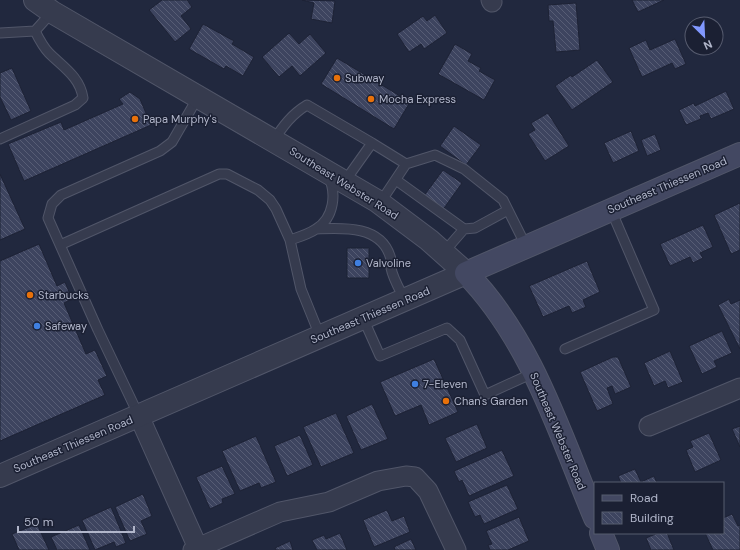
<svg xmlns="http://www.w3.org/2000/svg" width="740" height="550" font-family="'DM Sans',sans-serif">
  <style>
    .building { fill: url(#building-back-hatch); stroke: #1d2235 }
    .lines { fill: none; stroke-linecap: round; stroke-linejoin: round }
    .service-casing { stroke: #515669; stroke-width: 11 }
    .minor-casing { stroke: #515669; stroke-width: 21 }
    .tertiary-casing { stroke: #515669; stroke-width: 24 }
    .secondary-casing { stroke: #515669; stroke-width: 24 }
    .service { stroke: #363b4e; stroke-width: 9 }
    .minor { stroke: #363b4e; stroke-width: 19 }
    .tertiary { stroke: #363b4e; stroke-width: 22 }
    .secondary { stroke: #434862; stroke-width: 22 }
    .food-dot { fill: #e8710a; stroke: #1b2033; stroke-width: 1.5 }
    .shop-dot { fill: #3f7fe0; stroke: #1b2033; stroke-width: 1.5 }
    .labels { text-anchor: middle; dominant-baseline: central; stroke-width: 3; stroke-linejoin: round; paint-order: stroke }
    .poi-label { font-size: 11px; fill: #b1b6ca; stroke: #1b2033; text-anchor: start }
    .street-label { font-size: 11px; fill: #b1b6ca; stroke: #1b2033 }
  </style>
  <defs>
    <pattern id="building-back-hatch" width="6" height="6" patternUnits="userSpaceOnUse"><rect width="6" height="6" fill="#3d445f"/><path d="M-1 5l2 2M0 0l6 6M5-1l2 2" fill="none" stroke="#575d75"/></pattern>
  </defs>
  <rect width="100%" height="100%" fill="#21283e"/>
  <!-- building -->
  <path class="building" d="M162,0H187L192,7L181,16L191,29L175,42L149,10Z
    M302,0L335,1L332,23L311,19L314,3Z
    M632,0H664L638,12Z
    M576,3L580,50L556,52L553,21H549L548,5Z
    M435,15L447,33L424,49L421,44L409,52L397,34L423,16L427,21Z
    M203,24L234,41L232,44L254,57L243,76L226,66L224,69L189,49Z
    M289,33L299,44L310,34L326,53L300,76L292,66L279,77L262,57Z
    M675,39L686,64L675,69L672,63L642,77L629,48L646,40L650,50Z
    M455,44L472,54L468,61L481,68L479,71L495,80L484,100L438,74Z
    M337,58L410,102L394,129L321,84Z
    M597,60L613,82L572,110L555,86L571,75L572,77Z
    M12,68L31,111L11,120L0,97V73Z
    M726,91L734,109L711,119L708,113L700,116L701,119L686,125L679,110L694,103L695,106Z
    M130,92L140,99L151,125L24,181L8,144L61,122L64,130L123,104L119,99Z
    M548,113L569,146L545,161L528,134L535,130L531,123Z
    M454,126L481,145L466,165L440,146Z
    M631,131L639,151L613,163L604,143Z
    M655,134L661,150L647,156L641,140Z
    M443,170L462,183L442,211L423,197Z
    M0,174L25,229L0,240Z
    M740,203V250L731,254L714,215Z
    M703,225L713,247L700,253L703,258L693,263L690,257L670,266L660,244Z
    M39,244L57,286L65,282L72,299L64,303L86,354L95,350L107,376L98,380L105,395L0,441V261Z
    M347,248H369V278H347Z
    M587,261L600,292L583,300L586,307L572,313L569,306L543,317L529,286Z
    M729,299L731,304L740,300V349L718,305Z
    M722,331L732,353L714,361L717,367L702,374L689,346Z
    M670,351L683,382L668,388L665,381L654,386L644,363Z
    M613,357H618L631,387L615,394L612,386L607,388L613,404L597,411L580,372Z
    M434,359L458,412L429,425L421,405L395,416L380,382Z
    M372,404L388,439L361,450L346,416Z
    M336,413L354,453L321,467L303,427Z
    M477,424L487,448L456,462L445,438Z
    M740,426V447L732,429Z
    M709,433L721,460L695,472L686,450L693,447L690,441Z
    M300,435L313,465L287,476L274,446Z
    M256,436L276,482L261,488L259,483L240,491L222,451Z
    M502,450L514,476L469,496L462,480L459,482L454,471Z
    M222,466L235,494L222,499L223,503L210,509L196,477Z
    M635,469L641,482L654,476L657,483H621L618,476Z
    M507,485L518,509L484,524L480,515L475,517L468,502Z
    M143,494L152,516L141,521L147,534L130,541L115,507Z
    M111,507L126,543L116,547L114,542L95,550L82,520Z
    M387,510L392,521L404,516L410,532L374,547L363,520Z
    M732,514L738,526L740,525V550H713L705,533H723V518Z
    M519,517L529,541L508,550H490L488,545L492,544L486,531Z
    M37,524L49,550H19L12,534Z
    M79,525L90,550H57L51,537Z
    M340,533L347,550H317L312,540L324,535L326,539Z
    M658,533H667L674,550H651L646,538Z
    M411,539L416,550H395L394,547Z
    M290,541L293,550H276L275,548Z"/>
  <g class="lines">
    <!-- service casing -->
    <g class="service-casing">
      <path id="service" d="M0,33L35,31
        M0,139L75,105L83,98C80,77 63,67 49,53C43,47 39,39 35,31L52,12
        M274,140C283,126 292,114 307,105L372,143L345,181
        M372,143L406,164
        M396,180L464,229L475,228L508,210
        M380,203L406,164L435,155L464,169L503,200L526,246
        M317,229C342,228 380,225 390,256C392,260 390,264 391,268C393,279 400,290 405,300
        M290,240C299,237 309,234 316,229C334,218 337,193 328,176
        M60,245L219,174H227L258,190L270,200L276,209L290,240L301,289L320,336
        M444,252L464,229
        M363,318L380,356L447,328L460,340L485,395L533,373
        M565,349L654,310L611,210
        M139,416L98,330L48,218L52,204L61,195L160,151L172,142L198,97"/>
    </g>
    <!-- minor casing -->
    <g class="minor-casing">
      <path id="minor" d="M491,0L492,2
        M139,416L198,548
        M649,426L740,388
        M193,550L280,512L329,502L378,481L406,476L415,477L428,491L456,550"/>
    </g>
    <!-- tertiary casing -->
    <g class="tertiary-casing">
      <path id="tertiary" d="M0,476L466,273L429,240L377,201L52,12L35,0"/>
    </g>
    <!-- secondary casing -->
    <g class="secondary-casing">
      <path id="secondary" d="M595,518C560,434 531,339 466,273L740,154
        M601,533L608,550"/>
    </g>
    <!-- service -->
    <use href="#service" class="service"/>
    <!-- minor -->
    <use href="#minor" class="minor"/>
    <!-- tertiary -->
    <use href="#tertiary" class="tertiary"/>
    <!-- secondary -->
    <use href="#secondary" class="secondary"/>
  </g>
  <!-- markers -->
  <g class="food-dot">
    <circle cx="337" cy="78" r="4"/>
    <circle cx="371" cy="99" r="4"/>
    <circle cx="135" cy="119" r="4"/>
    <circle cx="30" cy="295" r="4"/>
    <circle cx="446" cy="401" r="4"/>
  </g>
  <g class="shop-dot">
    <circle cx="358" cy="263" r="4"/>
    <circle cx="37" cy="326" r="4"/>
    <circle cx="415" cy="384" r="4"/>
  </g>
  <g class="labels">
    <!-- poi labels -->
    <g class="poi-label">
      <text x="345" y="78">Subway</text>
      <text x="379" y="99">Mocha Express</text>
      <text x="143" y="119">Papa Murphy's</text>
      <text x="366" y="263">Valvoline</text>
      <text x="38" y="295">Starbucks</text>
      <text x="45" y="326">Safeway</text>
      <text x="423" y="384">7-Eleven</text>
      <text x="454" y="401">Chan's Garden</text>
    </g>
    <!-- street labels -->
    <g class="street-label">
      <text transform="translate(344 183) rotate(32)">Southeast Webster Road</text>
      <text transform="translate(667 185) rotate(-23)">Southeast Thiessen Road</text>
      <text transform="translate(370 315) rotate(-23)">Southeast Thiessen Road</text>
      <text transform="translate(558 431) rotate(67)">Southeast Webster Road</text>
      <text transform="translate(73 444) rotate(-23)">Southeast Thiessen Road</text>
    </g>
  </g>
  <!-- legend -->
  <rect x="594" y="482" width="130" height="52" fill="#1b2033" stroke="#575c6f"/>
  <rect x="602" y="495" width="20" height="6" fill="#434862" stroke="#575c6f"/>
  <text x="630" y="502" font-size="12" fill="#b1b6ca">Road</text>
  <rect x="602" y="512" width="20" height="12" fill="url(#building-back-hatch)" stroke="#575c6f"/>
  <text x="630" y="522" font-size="12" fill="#b1b6ca">Building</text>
  <!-- north arrow -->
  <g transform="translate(704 36) rotate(156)"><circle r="19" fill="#1b2033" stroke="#575c6f"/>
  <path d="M0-3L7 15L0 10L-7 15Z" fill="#8198ff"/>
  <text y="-6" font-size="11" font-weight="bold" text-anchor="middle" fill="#b1b6ca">N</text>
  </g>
  <!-- scale -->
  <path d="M18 526v6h116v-6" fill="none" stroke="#b1b6ca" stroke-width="2"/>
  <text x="24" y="526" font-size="12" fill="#b1b6ca" stroke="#1b2033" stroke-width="3" paint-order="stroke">50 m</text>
</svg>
